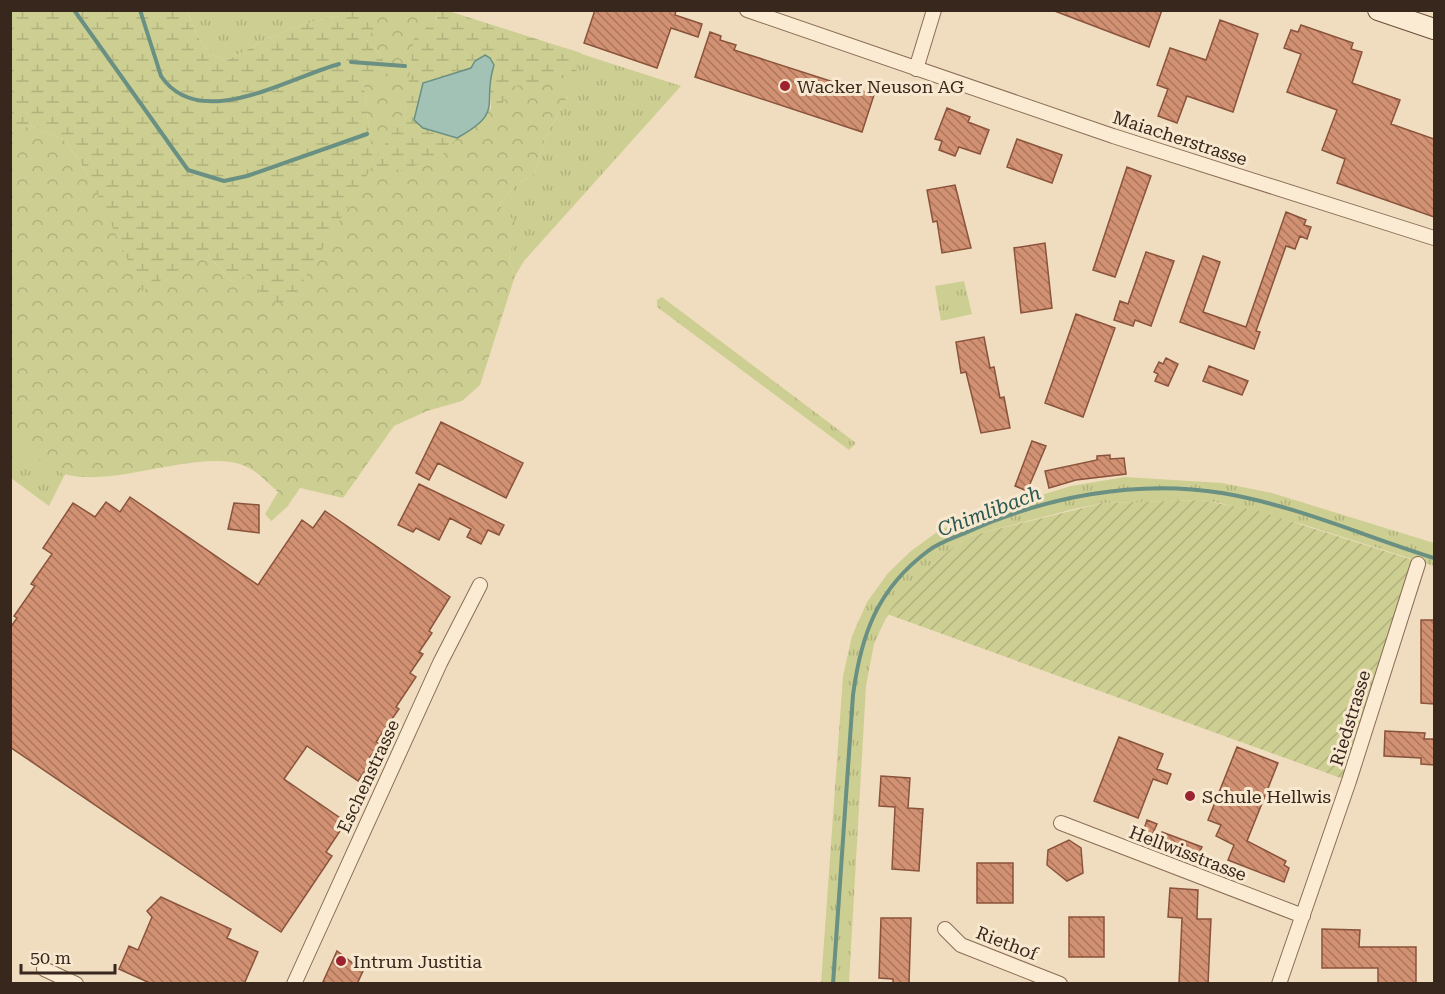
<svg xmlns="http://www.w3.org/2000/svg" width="1445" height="994" font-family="'Roboto Serif',serif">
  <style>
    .grass { fill: url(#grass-tufts) }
    .forest { fill: url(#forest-crowns) }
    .wetland { fill: url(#wetland-marsh) }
    .garden { fill: url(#garden-furrows) }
    .water { fill: #a2c2b5; stroke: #699083; stroke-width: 1.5 }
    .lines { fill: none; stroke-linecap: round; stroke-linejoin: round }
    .stream { stroke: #699083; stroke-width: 4 }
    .building { fill: url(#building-back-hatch); stroke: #8a533b; stroke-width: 1.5 }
    .minor-casing { stroke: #8a6d56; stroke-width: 16 }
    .secondary-casing { stroke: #6b4e39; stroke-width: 22 }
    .minor { stroke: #fbebd2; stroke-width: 14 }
    .secondary { stroke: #fbebd2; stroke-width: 20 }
    .poi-dot { fill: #9c232f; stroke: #f7e8cf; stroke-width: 2 }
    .labels { text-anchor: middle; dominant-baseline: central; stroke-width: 6; stroke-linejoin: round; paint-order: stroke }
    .poi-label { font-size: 18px; fill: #38271c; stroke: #f7e8cf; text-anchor: start }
    .street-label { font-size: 18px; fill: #38271c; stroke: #f7e8cf }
    .water-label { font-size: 20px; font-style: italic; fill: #2a5952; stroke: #f7e8cf }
  </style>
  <defs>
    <pattern id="grass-tufts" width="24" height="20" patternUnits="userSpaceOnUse" patternTransform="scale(1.5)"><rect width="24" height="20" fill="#cdcf92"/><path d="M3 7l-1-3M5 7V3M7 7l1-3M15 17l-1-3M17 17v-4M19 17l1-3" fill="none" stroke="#b1b27d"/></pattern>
    <pattern id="forest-crowns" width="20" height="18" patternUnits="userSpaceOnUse" patternTransform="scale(1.5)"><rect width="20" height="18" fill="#cdcf92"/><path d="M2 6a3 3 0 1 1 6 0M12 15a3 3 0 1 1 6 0" fill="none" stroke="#b1b27d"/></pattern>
    <pattern id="wetland-marsh" width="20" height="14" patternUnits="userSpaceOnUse" patternTransform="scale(1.5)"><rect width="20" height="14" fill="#cdcf92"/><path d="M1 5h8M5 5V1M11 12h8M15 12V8" fill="none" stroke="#b1b27d"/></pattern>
    <pattern id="garden-furrows" width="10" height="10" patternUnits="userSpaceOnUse" patternTransform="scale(1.5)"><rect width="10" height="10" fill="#cdcf92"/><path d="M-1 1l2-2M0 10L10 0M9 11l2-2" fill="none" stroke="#b1b27d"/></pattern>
    <pattern id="building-back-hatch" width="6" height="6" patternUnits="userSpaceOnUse" patternTransform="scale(1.5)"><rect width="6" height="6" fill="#d19172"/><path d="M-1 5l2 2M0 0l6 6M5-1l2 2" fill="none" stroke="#ab765d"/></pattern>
  </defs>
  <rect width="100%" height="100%" fill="#f0ddbf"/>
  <!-- grass -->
  <path class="grass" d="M339,10V16C292,24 267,40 225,61C202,52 195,33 188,11Z
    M439,11H448L681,86L524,261L515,276L509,260L516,224L499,205L516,185L535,173L545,138L569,94L433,36Z
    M964,281L972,314L941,321L935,286Z
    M662,297L856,443L849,450L657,307V300Z
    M11,438L65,474L49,506L11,478Z
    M1125,477L1222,483L1272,493L1434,543V566L1305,525L1220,503L1201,500L1103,503L1074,509L966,537L915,578L885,620L874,644L866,686L849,983L821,984L843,676L852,636L867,602L888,573L911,551L937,532L960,520L1071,486Z"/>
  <!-- forest -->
  <path class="forest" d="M371,11H439L409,86L405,111L399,124L440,131L457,138L491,108L490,77L571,66L575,76L569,94L545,138L535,173L516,185L499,205L517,224L509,260L515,276L480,385L462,401L427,411L394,426L343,498L300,488L287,507L271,521L265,514L278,492C269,484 260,474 249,468C207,445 121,487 68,475C52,471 25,448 11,438L10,135L30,125L66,141L88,174L207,254L233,283L373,165L364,85L382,58L367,40Z"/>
  <!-- wetland -->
  <path class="wetland" d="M10,11H188C195,33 202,52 225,61C267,40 292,24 339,16V11H371L375,26L367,40L382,58L387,73L364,85L373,164L405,111L414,38L436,20L439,11H448L581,53L575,76L511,87L501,106L491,108L490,77L494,65L475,61L471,68L423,83V128L457,138L441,156L389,175L373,165L289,305L262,297L252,272L233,283L207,254L142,291L88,174L66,141L30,125L11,135Z"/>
  <!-- garden -->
  <path class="garden" d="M1201,500L1258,511L1419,562L1349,781L887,614L915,578L966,537L1103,503Z"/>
  <!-- water -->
  <path class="water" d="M485,55L490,58L494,65C481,105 506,111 457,138L423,128L414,120L423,83L471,68L475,61Z"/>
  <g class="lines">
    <!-- stream -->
    <path class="stream" d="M74,10L188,170L224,181L247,176L367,134
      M140,10L161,76C199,133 288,78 339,64
      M351,62L405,66
      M833,984L853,695C861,635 877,589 928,551C938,543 953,538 965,533C1044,497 1135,479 1222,493C1294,505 1364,536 1434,558"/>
  </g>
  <!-- building -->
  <path class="building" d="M595,10H676L675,15L702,24L698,37L671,28L657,68L584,43Z
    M1052,10H1162L1149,47Z
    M1220,20L1258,34L1233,112L1187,96L1177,123L1158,116L1168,89L1157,85L1170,48L1206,60Z
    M1301,25L1353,43L1351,49L1362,52L1352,83L1400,100L1391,124L1434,139V217L1337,183L1345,159L1322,150L1337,110L1287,92L1301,54L1284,48L1291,30L1298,32Z
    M710,32L721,36L720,40L736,45L734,50L874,95L862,132L695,77Z
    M947,108L970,117L968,122L989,130L980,154L959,147L955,156L939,150L942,141L935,139Z
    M1017,139L1062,155L1052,183L1007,167Z
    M1127,167L1151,176L1115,277L1093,270Z
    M955,185L971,248L942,253L937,221L933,222L927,190Z
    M1286,212L1306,220L1304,225L1311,227L1307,239L1300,236L1295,249L1286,246L1256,331L1260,332L1254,349L1180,322L1203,256L1220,262L1203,312L1246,327Z
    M1045,243L1052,308L1021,313L1014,248Z
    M1146,252L1174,261L1151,326L1135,320L1133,326L1114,320L1120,301L1128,304Z
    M1076,314L1115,328L1083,417L1045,403Z
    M984,337L990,368L994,367L1000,398L1004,397L1010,428L981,433L966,372L961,373L956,342Z
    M1166,358L1178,364L1168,386L1155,381L1158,374L1154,372L1159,362L1163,364Z
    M1209,366L1248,381L1242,395L1203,381Z
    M441,422L523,463L506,498L438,463L429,480L416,473Z
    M1032,441L1046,446L1027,491L1015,486Z
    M1110,455V459L1124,458L1126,474L1076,480L1049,488L1045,471L1097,460V456Z
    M419,484L504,525L499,535L488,530L481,544L467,537L471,529L450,518L439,540L416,528L413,532L398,525Z
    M130,497L258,585L302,520L313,528L325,511L450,597L429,631L432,633L419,652L423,654L410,673L416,677L396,707L399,709L376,742L379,744L366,763L369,765L358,781L307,746L284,779L346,822L326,852L332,856L281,932L10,747V628L17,618L14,616L35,586L31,584L52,554L43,548L73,503L95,517L106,502L120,512Z
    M234,503L259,505V533L228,529Z
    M1421,620H1434V704L1421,703Z
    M1385,731L1425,733L1424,739H1434V765L1421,764V758L1384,756Z
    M1119,737L1163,754L1157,769L1171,774L1167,784L1153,779L1138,818L1094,801Z
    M1237,747L1278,763L1247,841L1286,861L1284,865L1289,868L1284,882L1228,860L1234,845L1216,836L1221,825L1208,820Z
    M881,776L910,778L908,808L923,809L919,871L892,869L895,807L879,806Z
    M1147,820L1157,824L1152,835L1143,832Z
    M1162,832L1202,847L1196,860L1157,845Z
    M1069,840L1081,848L1083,873L1067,881L1047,865L1048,850Z
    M977,863H1013V903H977Z
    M1170,888L1198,890L1197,919H1211L1208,984H1179L1182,918L1168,917Z
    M161,897L231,929L227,938L258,952L244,984H152L119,969L129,946L138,950L152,917L147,911Z
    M1069,917H1104V957H1069Z
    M881,918H911L909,984H893V979L879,978Z
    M1322,929L1360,930L1359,947H1416V984H1378V968H1322Z
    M337,951L363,971L357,984H322Z"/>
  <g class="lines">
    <!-- minor casing -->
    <g class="minor-casing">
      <path id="minor" d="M747,10L1113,136L1434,238
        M916,69L934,10
        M1061,823L1303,916
        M945,929L961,945L1060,984
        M44,969L76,984
        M294,984L440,663L480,585
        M1279,984L1349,781L1418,564"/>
    </g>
    <!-- secondary casing -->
    <g class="secondary-casing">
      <path id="secondary" d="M1378,10L1434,29"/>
    </g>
    <!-- minor -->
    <use href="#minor" class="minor"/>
    <!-- secondary -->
    <use href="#secondary" class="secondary"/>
  </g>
  <!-- markers -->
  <g class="poi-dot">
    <circle cx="785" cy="86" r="6"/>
    <circle cx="1190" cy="796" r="6"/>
    <circle cx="341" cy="961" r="6"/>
  </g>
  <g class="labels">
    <!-- poi labels -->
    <g class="poi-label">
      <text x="797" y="86">Wacker Neuson AG</text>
      <text x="1202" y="796">Schule Hellwis</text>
      <text x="353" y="961">Intrum Justitia</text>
    </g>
    <!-- street labels -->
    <g class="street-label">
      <text transform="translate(1180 138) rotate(18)">Maiacherstrasse</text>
      <text transform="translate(1350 718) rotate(-73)">Riedstrasse</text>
      <text transform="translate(368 776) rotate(-65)">Eschenstrasse</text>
      <text transform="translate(1188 853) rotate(21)">Hellwisstrasse</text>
      <text transform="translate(1007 943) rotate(21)">Riethof</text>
    </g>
    <!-- water labels -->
    <g class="water-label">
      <text transform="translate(989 511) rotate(-21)">Chimlibach</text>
    </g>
  </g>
  <!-- border -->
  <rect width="1445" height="994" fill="none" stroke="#38271c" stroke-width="24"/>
  <!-- scale -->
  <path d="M21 964v9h94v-9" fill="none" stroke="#38271c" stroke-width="3"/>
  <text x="30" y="964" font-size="18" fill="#38271c" stroke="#f7e8cf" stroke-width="4.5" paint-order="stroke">50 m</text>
</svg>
